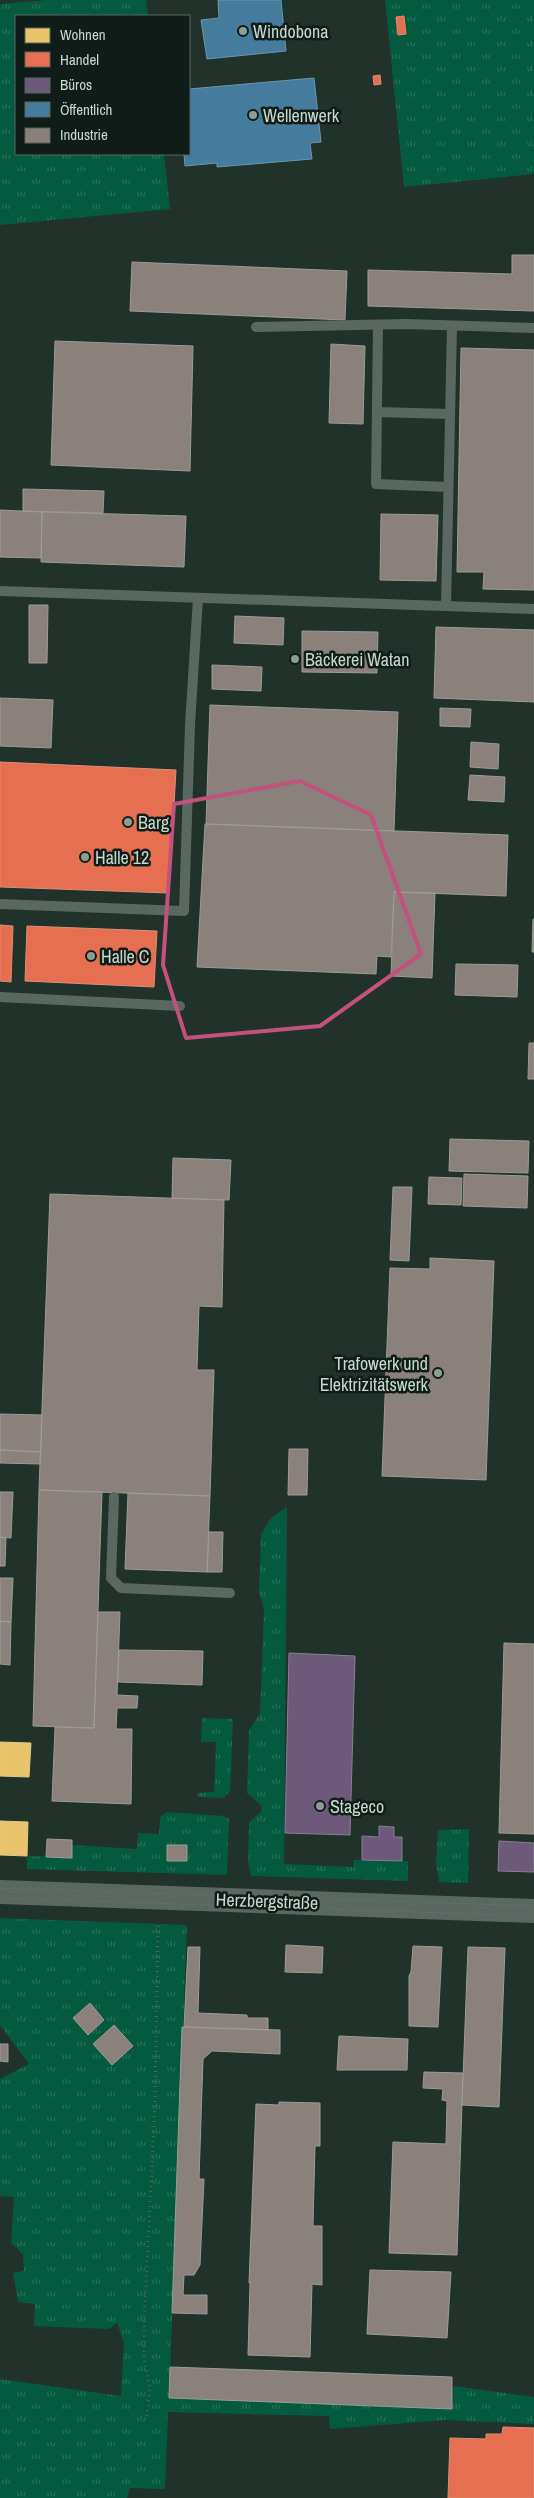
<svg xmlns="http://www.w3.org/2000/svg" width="534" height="2498" font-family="'Archivo Narrow',sans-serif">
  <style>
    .grass { fill: url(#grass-tufts) }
    .homes { fill: #e9c46a; stroke: #deca88 }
    .shops { fill: #e76f51; stroke: #dd8e76 }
    .offices { fill: #6d597a; stroke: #887f93 }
    .public { fill: #457b9d; stroke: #6c97ac }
    .industry { fill: #8a817c; stroke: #9c9b95 }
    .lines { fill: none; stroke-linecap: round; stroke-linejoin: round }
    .path { stroke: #57625d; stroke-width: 3; stroke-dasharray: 1 4; stroke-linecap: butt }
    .service { stroke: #5b6761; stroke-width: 10 }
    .tertiary { stroke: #5b6761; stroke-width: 24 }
    .tram { stroke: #626e69; stroke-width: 1 }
    .marked { fill: none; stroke: #c3517e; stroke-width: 4; stroke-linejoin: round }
    .poi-dot { fill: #8c9d95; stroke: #101c17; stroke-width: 2 }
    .labels { text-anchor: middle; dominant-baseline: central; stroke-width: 5; stroke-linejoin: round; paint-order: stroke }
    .poi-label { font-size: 18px; fill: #c6d7ce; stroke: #101c17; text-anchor: start }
    .street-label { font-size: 18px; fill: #c6d7ce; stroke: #101c17 }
  </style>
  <defs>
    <pattern id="grass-tufts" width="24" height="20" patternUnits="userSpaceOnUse" patternTransform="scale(1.25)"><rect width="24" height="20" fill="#045a3f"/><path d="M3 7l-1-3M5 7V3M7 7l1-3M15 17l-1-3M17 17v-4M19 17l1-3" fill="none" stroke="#27715a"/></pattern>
  </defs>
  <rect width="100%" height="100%" fill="#21322a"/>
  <!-- grass -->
  <path class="grass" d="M47,0H146L148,16H16V154H164L170,209L0,225V4Z
    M385,0H534V174L404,187Z
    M287,1507L284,1864L353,1867L354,1860L408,1861V1881L251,1876L248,1863L249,1822L261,1812L262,1806L247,1793L249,1731L260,1713L264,1609L259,1592L261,1534L271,1518Z
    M202,1718L233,1719L230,1791L224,1798L198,1797V1793L214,1792L216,1742H201Z
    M167,1812L223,1816L229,1819L227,1875L27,1869V1856L72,1857V1845L137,1849L138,1833L159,1834L160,1817Z
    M469,1829L468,1883L439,1882L436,1862L438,1830Z
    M0,1918L187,1925L169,2398L452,2408L453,2386L534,2397V2424L446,2420L330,2429L329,2416L168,2412L165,2489L130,2488L127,2498H0V2379L121,2396L124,2343L117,2323L109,2329L34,2326L35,2304L18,2302L13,2273L24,2271L23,2254L11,2243L14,2197L0,2196V2079L29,2064L0,2025Z"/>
  <!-- homes -->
  <path class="homes" d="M0,1742L31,1743L29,1777L0,1776Z
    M0,1821L28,1822L27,1856L0,1855Z"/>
  <!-- shops -->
  <path class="shops" d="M404,16L406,34L398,35L396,17Z
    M380,75L381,84L374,85L373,76Z
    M0,762L176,770L169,893L0,887Z
    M0,925L13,926L11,982L0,981Z
    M27,926L157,931L154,987L25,981Z
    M503,2427L534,2428V2498H448L450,2438L486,2439V2434H502Z"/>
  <!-- offices -->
  <path class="offices" d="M289,1653L355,1656L350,1835L285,1833Z
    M379,1826L394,1827V1837H402V1861L362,1860V1836L379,1837Z
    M499,1841L534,1843V1872L498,1871Z"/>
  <!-- public -->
  <path class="public" d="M218,0H281L286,51L207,59L201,20L219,18Z
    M314,78L321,142L310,143L312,159L217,167V163L185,166L184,154H189V89Z"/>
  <!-- industry -->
  <path class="industry" d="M512,255H534V311L368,306V270L512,274Z
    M132,262L347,271L345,320L130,311Z
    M55,341L193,346L190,471L51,465Z
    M331,344L365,346L363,424L329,423Z
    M461,348L534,350V590L483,589L484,572H457Z
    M23,489L104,491L103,513L23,511Z
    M0,510L42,512L41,558L0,557Z
    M42,512L186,516L184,567L41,562Z
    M381,514L438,515L436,581L380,580Z
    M29,605H48L47,663H29Z
    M235,616L284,618L283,645L234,643Z
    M436,627L534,630V702L434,698Z
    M302,631L378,632L377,673L302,672Z
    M212,665L262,667L261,691L212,689Z
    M0,698L53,700L51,748L0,746Z
    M210,705L398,712L394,831L206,824Z
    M440,708L471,709L470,727L440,726Z
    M471,742L499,744L498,769L470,767Z
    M470,775L505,777L504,802L468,800Z
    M205,824L508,835L506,896L394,892L391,957L377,956L376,974L197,967Z
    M394,892L435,893L432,978L391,976Z
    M533,919H534V952H532Z
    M456,964L518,965L517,997L455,995Z
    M529,1043H534V1079H528Z
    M450,1139L529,1141L528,1173L449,1171Z
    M173,1158L231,1160L229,1200L172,1198Z
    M464,1174L528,1176L527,1208L463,1206Z
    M429,1177L462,1178L461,1205L428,1204Z
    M393,1187H412L409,1261L390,1260Z
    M50,1194L224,1200L222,1307L199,1306L197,1370H214L210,1496L39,1490Z
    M430,1258L494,1261L486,1480L382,1476L390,1268L430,1269Z
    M0,1414L42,1415L41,1452L0,1450Z
    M289,1449H308L307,1495H288Z
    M0,1450L41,1452L40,1464L0,1463Z
    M39,1490L102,1492L94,1728L33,1726Z
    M0,1492H13L11,1538L0,1537Z
    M128,1493L210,1496L207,1572L125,1569Z
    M209,1532H223L222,1572H207Z
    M0,1537L6,1538L5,1566H0Z
    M0,1578H13L11,1622L0,1621Z
    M98,1612H120L117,1695L138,1696L137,1708H117L116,1729H132L131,1804L52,1801L55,1727L94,1728Z
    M0,1621L11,1622L10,1665L0,1664Z
    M504,1643L534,1644V1834L499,1833Z
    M119,1650L203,1651L202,1685L118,1682Z
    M47,1839L72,1840V1858L46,1857Z
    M167,1845H187V1861H167Z
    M286,1945L323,1947L322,1973L285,1972Z
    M413,1946L442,1947L438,2027L409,2026V1976L411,1972Z
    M188,1947H200L198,2013L247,2015V2018H268V2030L184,2027Z
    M468,1947L505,1948L499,2107L462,2105Z
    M90,2003L104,2020L88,2035L73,2018Z
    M114,2025L133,2046L112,2065L93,2044Z
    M182,2027L280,2030V2054L212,2051L203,2059L199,2179H204L200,2265L194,2275H184L183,2295H207V2314L172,2313Z
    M339,2036L408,2039L407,2070H337Z
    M0,2044H8V2062L0,2061Z
    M424,2072L463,2073L457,2255L389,2253L393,2142L446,2144L447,2101L442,2100L443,2089L423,2088Z
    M279,2102L320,2103V2146H315L313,2226H322V2285L312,2284L310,2357L248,2355L250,2283H249L256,2104L279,2105Z
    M370,2270L451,2272L447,2338L367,2334Z
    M170,2367L452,2377V2409L169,2398Z"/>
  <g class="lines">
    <!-- path -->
    <path class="path" d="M147,2416L150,2389L144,2358V2326L155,2101L158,1923"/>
    <!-- service -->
    <path class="service" d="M378,325L376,484L448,487
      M256,327L406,324L534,328
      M377,412L450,414
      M0,591L534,609
      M446,606L452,326
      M0,904L184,911L190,725L198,598
      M0,997L180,1006
      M114,1497L111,1578L121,1588L230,1593"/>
    <!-- tertiary -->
    <path class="tertiary" d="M0,1892L534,1911"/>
    <!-- tram -->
    <path class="tram" d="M0,1888L534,1906
      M0,1898L534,1916"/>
  </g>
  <!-- marked area -->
  <path class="marked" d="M300,781L371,815L421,954L320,1026L186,1038L163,965L174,804Z"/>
  <!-- markers -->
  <g class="poi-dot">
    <circle cx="243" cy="31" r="5"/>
    <circle cx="253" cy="115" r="5"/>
    <circle cx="295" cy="659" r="5"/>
    <circle cx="128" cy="822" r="5"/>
    <circle cx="85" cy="857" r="5"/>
    <circle cx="91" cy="956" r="5"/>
    <circle cx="438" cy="1373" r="5"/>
    <circle cx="320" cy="1806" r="5"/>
  </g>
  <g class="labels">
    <!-- poi labels -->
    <g class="poi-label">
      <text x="253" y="31">Windobona</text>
      <text x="263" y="115">Wellenwerk</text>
      <text x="305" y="659">Bäckerei Watan</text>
      <text x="138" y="822">Barg</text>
      <text x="95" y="857">Halle 12</text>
      <text x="101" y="956">Halle C</text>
      <text x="428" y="1363" text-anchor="end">Trafowerk und<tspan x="428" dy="21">Elektrizitätswerk</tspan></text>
      <text x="330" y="1806">Stageco</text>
    </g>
    <!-- street labels -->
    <g class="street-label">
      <text transform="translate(267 1901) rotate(2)">Herzbergstraße</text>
    </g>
  </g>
  <!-- legend -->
  <rect x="15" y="15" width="175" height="140" fill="#101c17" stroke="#596760"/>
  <rect x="25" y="28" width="25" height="15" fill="#e9c46a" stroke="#596760"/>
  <text x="60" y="40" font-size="15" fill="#c6d7ce">Wohnen</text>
  <rect x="25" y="52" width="25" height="15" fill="#e76f51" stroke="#596760"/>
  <text x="60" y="65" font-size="15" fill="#c6d7ce">Handel</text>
  <rect x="25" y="78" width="25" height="15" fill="#6d597a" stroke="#596760"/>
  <text x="60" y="90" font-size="15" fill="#c6d7ce">Büros</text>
  <rect x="25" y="102" width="25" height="15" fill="#457b9d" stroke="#596760"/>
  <text x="60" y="115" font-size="15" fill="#c6d7ce">Öffentlich</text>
  <rect x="25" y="128" width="25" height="15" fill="#8a817c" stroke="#596760"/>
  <text x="60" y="140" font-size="15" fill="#c6d7ce">Industrie</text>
</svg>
